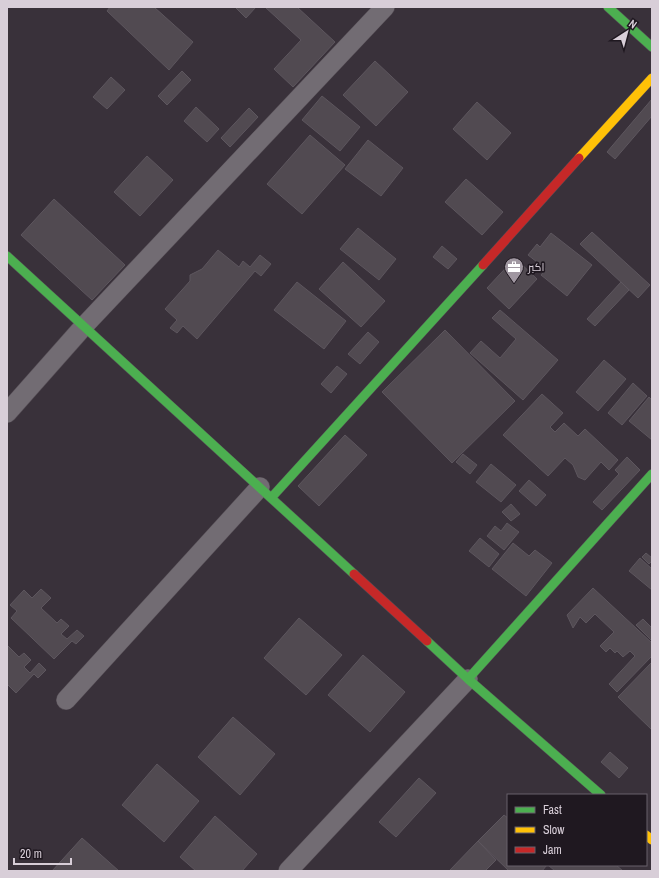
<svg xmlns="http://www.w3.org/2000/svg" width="659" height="878" font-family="'Archivo Narrow',Cairo,sans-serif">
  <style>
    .building { fill: #514a51; stroke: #5d565e }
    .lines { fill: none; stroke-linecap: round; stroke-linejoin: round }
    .street-casing { stroke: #554d55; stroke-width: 20 }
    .fast-casing { stroke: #554d55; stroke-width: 10 }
    .slow-casing { stroke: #554d55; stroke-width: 10 }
    .jam-casing { stroke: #554d55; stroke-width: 10 }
    .street { stroke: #726c73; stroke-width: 19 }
    .fast { stroke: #4caf50; stroke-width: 9 }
    .slow { stroke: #ffc107; stroke-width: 9 }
    .jam { stroke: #c62828; stroke-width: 9 }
    .labels { text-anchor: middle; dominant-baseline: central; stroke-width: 3.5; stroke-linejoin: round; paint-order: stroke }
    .poi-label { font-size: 11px; fill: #d8ced8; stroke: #1f1820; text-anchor: start }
  </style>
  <rect width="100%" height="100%" fill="#39313a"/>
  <!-- building -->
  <path class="building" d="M110,7H154L193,42L169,70L107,11Z
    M235,7H256L246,18Z
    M265,7H297L335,42L293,87L274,69L301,40Z
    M375,61L408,92L376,126L343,95Z
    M182,71L191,80L167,105L158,96Z
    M111,77L125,90L107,109L93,97Z
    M322,96L360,127L340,151L302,120Z
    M652,99V116L615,159L607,152Z
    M477,102L511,133L487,160L453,129Z
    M196,107L219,129L207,142L184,121Z
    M249,108L258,117L230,147L221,138Z
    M310,135L345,165L302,214L267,184Z
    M368,140L403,168L381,196L345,169Z
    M147,156L173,180L140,216L114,192Z
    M466,179L503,212L482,235L445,202Z
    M54,199L125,265L92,300L21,235Z
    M358,228L396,259L379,280L340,249Z
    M592,232L650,285L638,298L580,244Z
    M551,233L592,265L567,296L541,275L546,269L528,255L537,244L540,247Z
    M442,246L457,259L448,269L433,257Z
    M218,250L239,267L243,261L250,267L260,255L271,264L261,276L255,271L197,339L183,326L177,333L170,328L177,320L165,309L190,281V275L202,269Z
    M515,258L537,279L509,309L487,288Z
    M343,262L385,301L361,327L319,289Z
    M297,282L346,321L324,349L274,310Z
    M621,282L629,290L595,326L587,319Z
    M500,310L558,360L523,400L470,353L481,341L500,358L516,339L492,318Z
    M445,330L515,401L452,463L382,392Z
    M368,332L379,342L360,364L348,354Z
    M604,360L626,379L598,411L576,392Z
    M337,366L347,374L331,393L321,384Z
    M633,383L647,396L622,425L608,413Z
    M542,394L563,413L550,427L555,432L564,423L578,436L585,429L618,460L609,470L601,462L585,480L578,477L573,465L565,458L548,476L503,435Z
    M649,397L652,400V440L629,421Z
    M345,435L367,455L319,506L298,486Z
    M463,454L477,465L470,474L456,462Z
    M627,457L640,470L602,510L593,502L619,474L615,470Z
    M491,464L516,485L501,502L476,482Z
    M529,480L546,495L536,506L519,491Z
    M511,504L520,514L511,521L502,512Z
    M507,523L519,532L504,550L487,536L495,526L501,531Z
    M480,538L499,554L489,567L469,551Z
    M513,543L529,556L535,550L552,563L526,596L492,569Z
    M646,553L652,558V561L649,564L642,557Z
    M640,558L652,569V590L629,571Z
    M593,588L652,643V656L617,692L609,684L635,656L630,651L623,657L617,651L615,653L610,648L606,652L600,646L614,632L595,614L586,623L580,617L573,628L567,615Z
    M41,589L51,598L41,608L57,623L61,619L69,626L61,634L67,639L77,630L84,636L76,644L72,641L54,659L11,618L17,611L10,605L24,590L32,598Z
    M299,618L342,655L306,695L264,658Z
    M643,619L652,628V641L636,625Z
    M7,645L19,657L24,653L31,660L24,667L30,673L39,663L46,670L38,678L34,674L16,693L7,684Z
    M363,655L405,692L370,732L328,695Z
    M652,662V730L618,697Z
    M233,717L275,754L240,795L198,757Z
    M610,752L628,768L619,778L601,762Z
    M157,764L199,801L164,842L122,805Z
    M419,778L436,793L396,837L379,822Z
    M504,815L508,818V865H547L542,871H509L478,841Z
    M215,816L257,854L242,871H196L180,857Z
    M82,838L119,871H52Z
    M478,841L496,860L485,871H449Z
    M548,865H616L623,871H555Z"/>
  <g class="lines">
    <!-- street casing -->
    <g class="street-casing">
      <path id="street" d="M7,413L84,326L385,7
        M66,700L260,487
        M288,871L468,679"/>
    </g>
    <!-- fast casing -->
    <g class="fast-casing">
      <path id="fast" d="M608,7L652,47
        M7,256L354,574
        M271,498L483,265
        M427,641L468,679L601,795
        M468,679L652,474"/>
    </g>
    <!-- slow casing -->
    <g class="slow-casing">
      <path id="slow" d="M579,158L652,78
        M646,835L652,840"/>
    </g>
    <!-- jam casing -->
    <g class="jam-casing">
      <path id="jam" d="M483,265L579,158
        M354,574L427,641"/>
    </g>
    <!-- street -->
    <use href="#street" class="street"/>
    <!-- fast -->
    <use href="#fast" class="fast"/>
    <!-- slow -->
    <use href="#slow" class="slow"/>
    <!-- jam -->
    <use href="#jam" class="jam"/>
  </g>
  <!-- icons -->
  <defs>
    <g id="office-pin" transform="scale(1)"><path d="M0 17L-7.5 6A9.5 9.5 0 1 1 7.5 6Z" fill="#a097a1" stroke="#1f1820"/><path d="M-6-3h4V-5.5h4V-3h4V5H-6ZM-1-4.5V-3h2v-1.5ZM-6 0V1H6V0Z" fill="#fff"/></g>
  </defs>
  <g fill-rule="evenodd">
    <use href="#office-pin" x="514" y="267"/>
  </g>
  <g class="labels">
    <!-- poi labels -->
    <g class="poi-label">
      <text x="528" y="267">اکبر</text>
    </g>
  </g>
  <!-- border -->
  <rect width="659" height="878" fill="none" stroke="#d8ced8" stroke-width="16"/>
  <!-- legend -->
  <rect x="507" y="794" width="140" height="72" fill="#1f1820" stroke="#69616a"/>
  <rect x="515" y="807" width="20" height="6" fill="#4caf50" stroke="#69616a"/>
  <text x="543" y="814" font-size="12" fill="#d8ced8">Fast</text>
  <rect x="515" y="827" width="20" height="6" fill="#ffc107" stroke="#69616a"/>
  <text x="543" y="834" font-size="12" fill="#d8ced8">Slow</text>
  <rect x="515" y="847" width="20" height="6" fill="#c62828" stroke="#69616a"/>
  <text x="543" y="854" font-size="12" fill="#d8ced8">Jam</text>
  <!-- north arrow -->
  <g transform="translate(627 32) rotate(36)" stroke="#1f1820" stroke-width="3" paint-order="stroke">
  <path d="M0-3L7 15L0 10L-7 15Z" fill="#d8ced8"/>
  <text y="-6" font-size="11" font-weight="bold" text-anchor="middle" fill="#d8ced8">N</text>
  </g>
  <!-- scale -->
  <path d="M14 858v6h57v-6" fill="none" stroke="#d8ced8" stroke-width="2"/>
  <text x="20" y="858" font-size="12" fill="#d8ced8" stroke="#1f1820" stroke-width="3" paint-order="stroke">20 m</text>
</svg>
